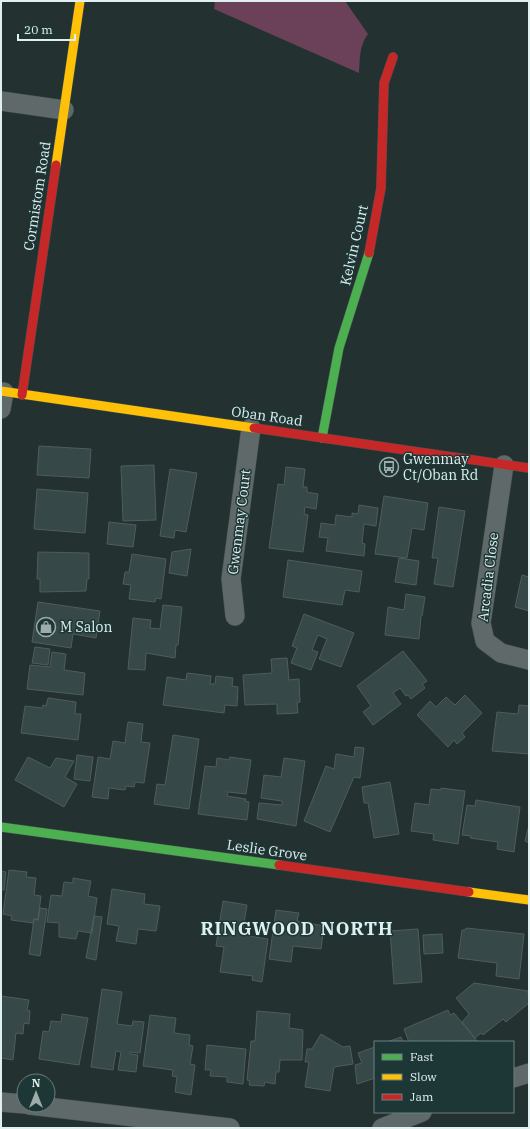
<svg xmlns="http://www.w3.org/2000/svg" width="530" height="1129" font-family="'IBM Plex Serif',serif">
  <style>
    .green { fill: #6a4158 }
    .building { fill: #364847; stroke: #515c5c }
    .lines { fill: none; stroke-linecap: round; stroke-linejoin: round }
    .street-casing { stroke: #424f4f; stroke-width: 20 }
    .fast-casing { stroke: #424f4f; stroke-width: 10 }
    .slow-casing { stroke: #424f4f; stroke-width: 10 }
    .jam-casing { stroke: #424f4f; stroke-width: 10 }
    .street { stroke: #5f6969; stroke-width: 19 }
    .fast { stroke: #4caf50; stroke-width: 9 }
    .slow { stroke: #ffc107; stroke-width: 9 }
    .jam { stroke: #c62828; stroke-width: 9 }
    .labels { text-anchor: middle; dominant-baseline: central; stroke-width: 3; stroke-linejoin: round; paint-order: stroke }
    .street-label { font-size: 14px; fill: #e0efef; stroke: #1d3736 }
    .poi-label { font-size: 14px; fill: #e0efef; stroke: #1d3736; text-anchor: start }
    .district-label { font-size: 18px; font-weight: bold; letter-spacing: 1px; fill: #e0efef; stroke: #1d3736 }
  </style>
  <rect width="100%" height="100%" fill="#233130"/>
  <!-- green -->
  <path class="green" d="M215,1H345L368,34C359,46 360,59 359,73L214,9Z"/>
  <!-- building -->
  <path class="building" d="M39,446L91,449L89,478L37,475Z
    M154,465L156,520L123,521L121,466Z
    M286,467L305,469L303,487H307V492L318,494L316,509L305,507L304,514L308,515L303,552L269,548L278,484L284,485Z
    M170,469L197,473L186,532L175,530L174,538L160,536Z
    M37,489L88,493L85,533L34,529Z
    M384,496L428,503L424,530L412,528L407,558L375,554Z
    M359,505L378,508L376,526L364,524L362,543L365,544L364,556L326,551L328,538L319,537L321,523L335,525L336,515L352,517V513L358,514Z
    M439,507L465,511L453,587L434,584L438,558H432Z
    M109,522L136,525L133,547L107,544Z
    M191,549L187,576L169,573L172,552Z
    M38,552L89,553V579H87L86,591L40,592V579H37Z
    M132,554L166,559L161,599L156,598L155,602L129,599L131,585L123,584L125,572H129Z
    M399,558L419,561L416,585L395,582Z
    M288,560L362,571L359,592L345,590L342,605L283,597Z
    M522,575L529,577V611L515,607Z
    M406,594L425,597L422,616H421L419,639L385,635L388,607L404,610Z
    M38,602L100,611L96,638L73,634L71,648L32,642Z
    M163,605L182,607L178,645H176L175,658L146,653L145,670L128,669L133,618L151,620L150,628L160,629Z
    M304,614L354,633L341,667L319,659L327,639L318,635L312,650L318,652L311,670L291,663L297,648L292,646Z
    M35,647L50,649L48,665L32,663Z
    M403,651L427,681L422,684L425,688L411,699L408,695L406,696L400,688L393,693L401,704L373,725L363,712L371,706L357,686Z
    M52,652L66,654L64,670L85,673L83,695L27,689L30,665L50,667Z
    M287,658L289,680L299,679L300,702L297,703L298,713L277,714V704L245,705L243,675L272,673L271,659Z
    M187,673L211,676L210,684H215L216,676L233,678L232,686L238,687L237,706L225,705L224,713L163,705L167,677L186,680Z
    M465,695L482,713L462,733L465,737L457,744L454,740L448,747L417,715L430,701L436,707L446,697L455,705Z
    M48,698L76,702L75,714H81L78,740L21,733L25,706L42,708L43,705L46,706Z
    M519,705L529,706V754L492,751L497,712L518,714Z
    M128,722L143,724L141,742L150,743L144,783L135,782L134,787L126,786L125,790L109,788L108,799L92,797L98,757L110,759L113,741L125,743Z
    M173,735L199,739L189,809L154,804L157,784L165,785Z
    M355,747L364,748L360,778L354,777L330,832L304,821L326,766L334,769L336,754L354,757Z
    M77,755L93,757L90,781L74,779Z
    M28,757L50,768L56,758L74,761L65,777L77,784L64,807L15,780Z
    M230,757L251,760L246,794L228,792L227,796L246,799L245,801L249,802L247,820L198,814L205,766L216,767L217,758L229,760Z
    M284,758L305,761L296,826L257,819L259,803L282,805V801L261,798L264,775L281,777Z
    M390,782L399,834L374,838L368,803H364L362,787Z
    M441,788L465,791L458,844L433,840L434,834L411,831L415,803L429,805L431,789L441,790Z
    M476,800L520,807L514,852L497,849L498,842L470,838L471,836L462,835L467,805L475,806Z
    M529,825V843L525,841Z
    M9,870L27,872L26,877L36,878L34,895L41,896L38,920L34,919L33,923L11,920L12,916L3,914Z
    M1,871L6,872L4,890H1Z
    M73,878L91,881L88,896L97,898L92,933L78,931L76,939L59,937V923L47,922L51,895L62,896L64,882L73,883Z
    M112,889L145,894L144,904L160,906L156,931L138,929L136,944L116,941L119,926L107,924Z
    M223,901L247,905L242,935L268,939L262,982L252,980L253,976L220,972L224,947L216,946Z
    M40,908L47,909L40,956L29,954L34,919L38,920Z
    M276,910L299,913L297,921L324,926L321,949L293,946L291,962L269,959Z
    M94,916L102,917L96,960L86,958Z
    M466,928L524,934L519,979L496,976L497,963L458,958L462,930H465Z
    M418,929L422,982L394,984L390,931Z
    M442,934L443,953L424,954L423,935Z
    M474,983L528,991L529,1003L506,1022L503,1019L483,1035L481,1033L475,1038L462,1022L469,1014L456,998Z
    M102,989L122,992L117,1024L132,1026L133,1021L144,1022L140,1053L130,1052V1054L138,1055L136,1072L118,1070L121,1052L116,1051L113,1070L91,1067Z
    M1,996L29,1000L27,1010L30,1011L29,1024L24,1023L23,1034L16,1033L13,1060L1,1058Z
    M448,1010L450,1015L454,1013L477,1041L409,1042L404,1029Z
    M257,1011L290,1014L289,1028L303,1030L302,1060H280L279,1072H276L275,1084L265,1082L264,1086L249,1085L250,1081L247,1080L251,1041H255Z
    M62,1014L88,1018L79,1065L39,1059L43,1031L49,1032L51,1021L61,1022Z
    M150,1015L176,1018L174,1033L190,1035L189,1045L193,1046L190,1064L195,1065L191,1095L175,1092L177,1077L172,1076L173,1070L143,1066Z
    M321,1034L343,1047L350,1046L353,1064L334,1067L330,1091L305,1087L309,1062H305L307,1049H312Z
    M401,1037L403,1042H387Z
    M207,1045L246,1049L243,1084L227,1082V1077L210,1076L211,1070H205Z
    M375,1047V1078L357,1084L355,1065L362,1063L358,1053Z"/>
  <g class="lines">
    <!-- street casing -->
    <g class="street-casing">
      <path id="street" d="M1,101L64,110
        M1,409L4,392
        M504,465L481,623L485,641L501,653L529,660
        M235,616L231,579L251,428
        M513,1078L529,1073
        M1,1102L24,1104
        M29,1105L230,1128
        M382,1128L422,1112"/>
    </g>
    <!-- fast casing -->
    <g class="fast-casing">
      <path id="fast" d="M322,438L339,348L369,253
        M1,827L279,865"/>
    </g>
    <!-- slow casing -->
    <g class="slow-casing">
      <path id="slow" d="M56,165L80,1
        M1,391L254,428
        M469,892L529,900"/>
    </g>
    <!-- jam casing -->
    <g class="jam-casing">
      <path id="jam" d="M369,253L381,188L384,83L393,57
        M22,395L56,165
        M254,428L529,468
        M279,865L469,892"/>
    </g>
    <!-- street -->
    <use href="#street" class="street"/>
    <!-- fast -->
    <use href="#fast" class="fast"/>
    <!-- slow -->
    <use href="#slow" class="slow"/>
    <!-- jam -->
    <use href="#jam" class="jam"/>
  </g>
  <!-- icons -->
  <defs>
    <g id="bus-ring" transform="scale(1)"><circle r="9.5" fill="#1d3736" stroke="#9eacac" stroke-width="1.5"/><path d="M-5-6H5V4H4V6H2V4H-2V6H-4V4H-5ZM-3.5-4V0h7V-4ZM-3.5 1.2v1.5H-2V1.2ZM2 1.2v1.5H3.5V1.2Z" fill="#9eacac"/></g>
    <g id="shop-ring" transform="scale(1)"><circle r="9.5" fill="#1d3736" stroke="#9eacac" stroke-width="1.5"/><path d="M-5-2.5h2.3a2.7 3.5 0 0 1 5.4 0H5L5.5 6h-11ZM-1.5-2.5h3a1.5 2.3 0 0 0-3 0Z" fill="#9eacac"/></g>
  </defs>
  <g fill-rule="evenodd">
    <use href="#bus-ring" x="389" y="467"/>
    <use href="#shop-ring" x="46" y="627"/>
  </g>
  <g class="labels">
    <!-- street labels -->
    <g class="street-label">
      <text transform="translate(37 196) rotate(-81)">Cormistom Road</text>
      <text transform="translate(354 245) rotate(-77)">Kelvin Court</text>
      <text transform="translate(267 416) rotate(8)">Oban Road</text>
      <text transform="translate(239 522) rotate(-83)">Gwenmay Court</text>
      <text transform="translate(488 577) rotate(-83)">Arcadia Close</text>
      <text transform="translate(267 850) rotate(8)">Leslie Grove</text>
    </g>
    <!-- poi labels -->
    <g class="poi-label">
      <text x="403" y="459">Gwenmay<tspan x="403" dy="16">Ct/Oban Rd</tspan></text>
      <text x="60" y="627">M Salon</text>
    </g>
    <!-- district labels -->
    <g class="district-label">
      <text x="297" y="928">RINGWOOD NORTH</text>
    </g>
  </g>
  <!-- border -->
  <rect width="530" height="1129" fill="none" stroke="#e0efef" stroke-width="4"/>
  <!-- legend -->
  <rect x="374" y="1041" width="140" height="72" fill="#1d3736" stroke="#6b8180"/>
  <rect x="382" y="1054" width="20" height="6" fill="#4caf50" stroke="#6b8180"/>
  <text x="410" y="1061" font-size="12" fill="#e0efef">Fast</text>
  <rect x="382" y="1074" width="20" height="6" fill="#ffc107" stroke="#6b8180"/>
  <text x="410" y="1081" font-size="12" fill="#e0efef">Slow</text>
  <rect x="382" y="1094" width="20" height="6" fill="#c62828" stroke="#6b8180"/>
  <text x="410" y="1101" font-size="12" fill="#e0efef">Jam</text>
  <!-- north arrow -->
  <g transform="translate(36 1093)"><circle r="19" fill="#1d3736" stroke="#6b8180"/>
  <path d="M0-3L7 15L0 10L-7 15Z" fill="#9eacac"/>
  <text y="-6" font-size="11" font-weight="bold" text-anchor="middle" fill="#e0efef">N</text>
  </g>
  <!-- scale -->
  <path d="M18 34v6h57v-6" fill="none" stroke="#e0efef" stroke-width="2"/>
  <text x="24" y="34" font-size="12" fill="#e0efef" stroke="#1d3736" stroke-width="3" paint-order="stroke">20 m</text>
</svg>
